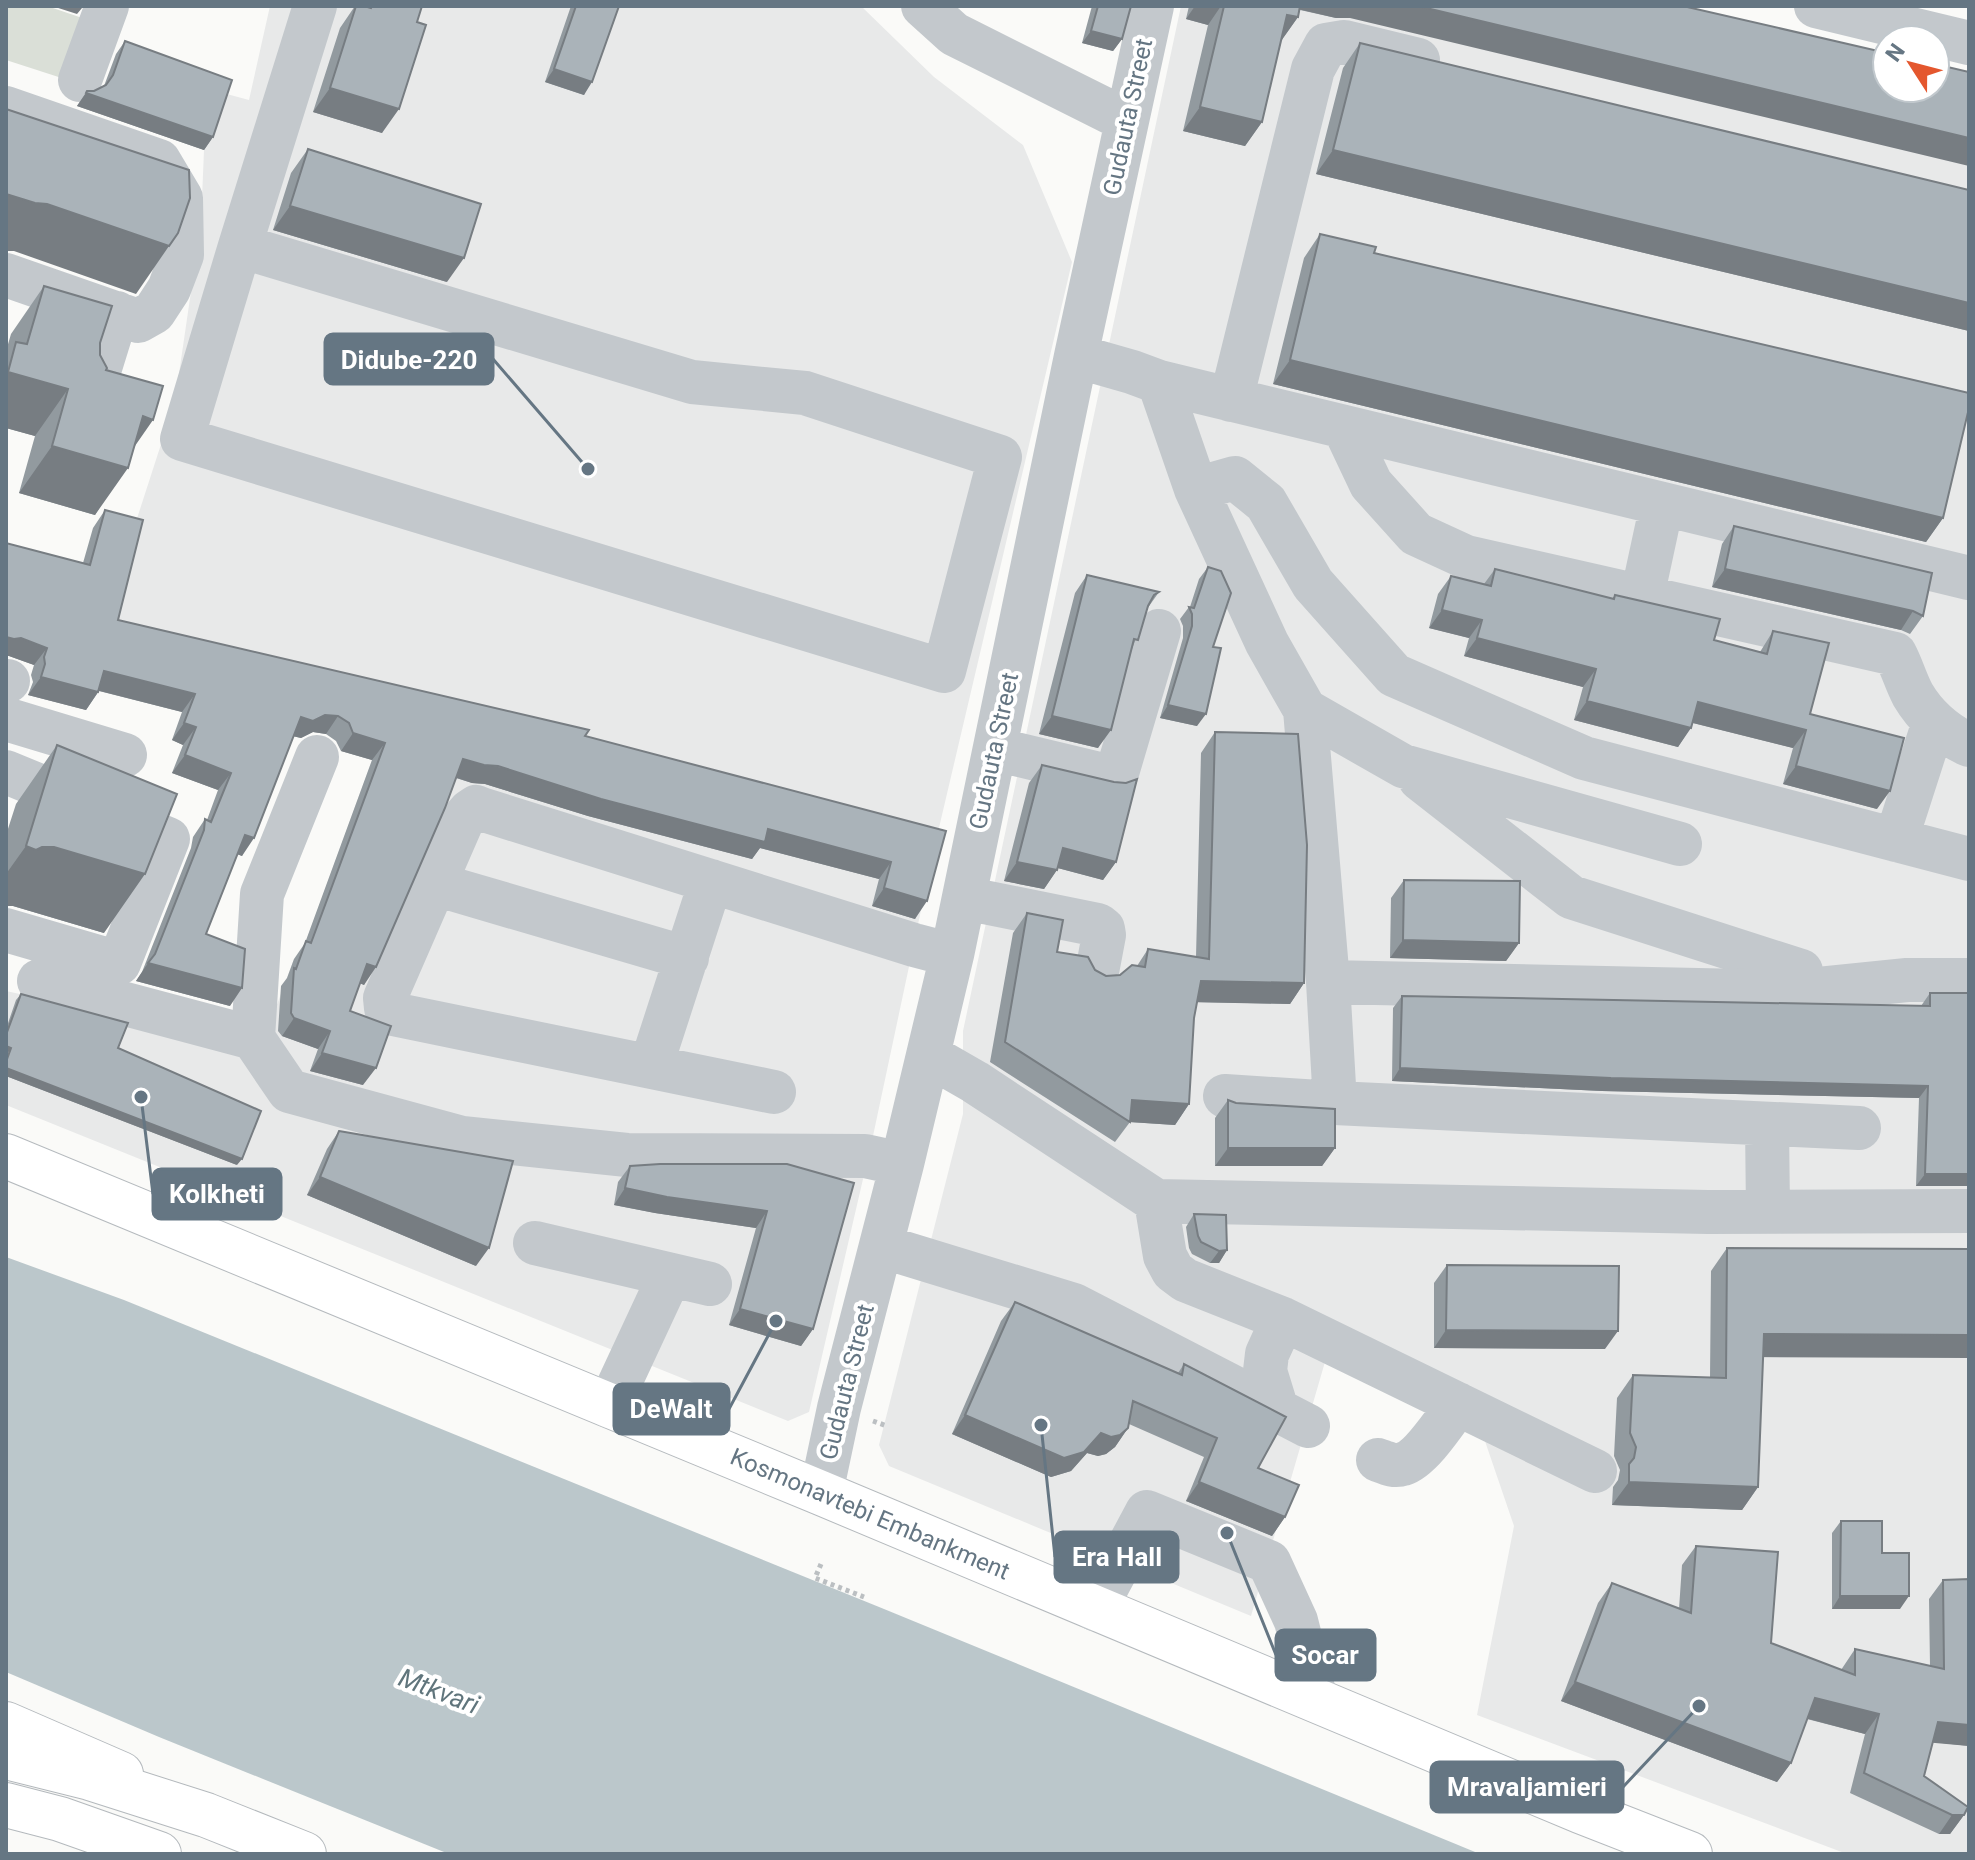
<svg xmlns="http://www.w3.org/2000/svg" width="1975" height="1860" font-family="Roboto,sans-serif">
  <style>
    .built { fill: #e8e9e9 }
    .green { fill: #dadfd7 }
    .water { fill: #bbc7cb }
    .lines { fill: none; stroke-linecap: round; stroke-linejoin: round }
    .major-casing { stroke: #b5babe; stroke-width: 46 }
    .highway-casing { stroke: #b4b9bd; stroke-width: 46 }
    .path { stroke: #bbbfc2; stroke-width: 5; stroke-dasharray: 4 4; stroke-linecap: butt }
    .minor { stroke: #c3c8cc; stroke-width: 44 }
    .major { stroke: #fff; stroke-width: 44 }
    .highway { stroke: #fff; stroke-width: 44 }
    .wall { fill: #929a9f }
    .shaded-wall { fill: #777d82 }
    .building { fill: #aab3b9; stroke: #777d82; stroke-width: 2 }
    .labels { text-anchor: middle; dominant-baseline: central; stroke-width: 8; stroke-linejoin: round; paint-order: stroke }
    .street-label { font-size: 24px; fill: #657683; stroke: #fff }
    .water-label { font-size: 26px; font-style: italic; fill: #60757c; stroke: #fff }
    .leader { fill: none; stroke: #657683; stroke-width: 3 }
    .callout-dot { fill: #657683; stroke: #fff; stroke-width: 3 }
    .callout { fill: #657683; stroke: #657683; stroke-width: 3 }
    .callout-label { font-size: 26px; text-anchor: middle; font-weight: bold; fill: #fff }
  </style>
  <rect width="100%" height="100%" fill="#fafaf8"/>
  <!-- built -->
  <path class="built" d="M270,6H861L934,77L1023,145L1072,262L934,849L873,1136L809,1412L788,1421L6,1105V991L121,1016L260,1050L294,959L299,961L376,749L105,638L131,537L175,401L201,223L204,150L223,93L249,100Z
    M1181,6H1637L1887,88H1935L1969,83V1854H1847L1477,1715L1514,1526L1474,1409L1334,1331L1251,1616L889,1466L879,1445L963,1114V1031Z"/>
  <!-- green -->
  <path class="green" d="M6,6H47L94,22L74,82L6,60Z"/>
  <!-- water -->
  <path class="water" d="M6,1257L124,1300L884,1609L1480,1854H449L159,1737L6,1672Z"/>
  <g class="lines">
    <!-- major casing -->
    <g class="major-casing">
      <path id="major" d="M6,1156L821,1493L1580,1811L1690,1854
        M6,1724L121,1774"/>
    </g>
    <!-- highway casing -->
    <g class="highway-casing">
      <path id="highway" d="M6,1757L90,1778L206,1815L304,1854
        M6,1805L60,1819L159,1854"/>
    </g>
    <!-- path -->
    <path class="path" d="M873,1421L887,1426
      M821,1564L815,1578L864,1597"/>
    <!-- minor -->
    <path class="minor" d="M923,6L954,34L1126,120
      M1816,6L1969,43
      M80,80L107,6
      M6,108L159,161L181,198L182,255L169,289L154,312L138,321L6,275
      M240,246L692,382L805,393L1000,457L944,671L182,439L240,246L315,6
      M1076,356L1132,372L1159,382L1196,489L1267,643L1305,710L1403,766L1680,844
      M1159,382L1969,578
      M91,397L117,313
      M1231,400L1313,69L1326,45L1344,42L1418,60
      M1344,427L1371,484L1416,534L1466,557L1895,654C1902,667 1906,682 1913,695C1926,717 1946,734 1969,745
      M1196,489L1235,478L1266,503L1313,584L1394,675L1584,758L1969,859
      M1642,597L1662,504
      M6,681H8
      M1305,710L1328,982L1335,1103
      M6,719L125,755
      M995,749L1107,776H1113L1117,773L1159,631
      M6,772L168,839L119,963L6,930
      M1420,779L1571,897L1801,971
      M1896,840L1934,722
      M435,884L687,958
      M964,898L1098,925L1103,929L1104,935L1097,972
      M39,981L253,1038L289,1091L462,1138L627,1155L865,1156L902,1164
      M1328,982L1789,992L1907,980H1969
      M253,1038L262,894L317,757
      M928,1055L975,1082L1156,1201L1708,1212L1969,1211
      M651,1066L711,881
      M774,1092L393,1014L386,1008L385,998L463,819L470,811L476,807L481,809L914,945L952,955
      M1225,1096L1335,1103L1859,1128
      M1767,1124L1768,1212
      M1156,1201L1165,1256L1173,1271L1185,1280L1283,1319L1595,1471
      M535,1243L710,1284
      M881,1246L1074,1305L1308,1426
      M609,1406L670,1275
      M1277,1410L1265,1371L1267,1354L1283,1319
      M1378,1460C1386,1463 1394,1467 1403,1464C1421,1459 1446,1420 1458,1404
      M821,1493L839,1408L902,1164L952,955L1076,356L1152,6
      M1095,1609L1147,1512L1269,1562L1296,1621L1316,1700"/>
    <!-- major -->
    <use href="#major" class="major"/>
    <!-- highway -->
    <use href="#highway" class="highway"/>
  </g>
  <!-- wall -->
  <path class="wall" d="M355,6H422L382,133L313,112L340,28Z
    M571,6H619L584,95L545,82Z
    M1092,6H1131L1122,39L1113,51L1082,43Z
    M1189,6H1683L1336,18L1300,10L1298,17L1281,41L1262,122L1245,146L1183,131L1208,25L1186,19Z
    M125,41L213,137L204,150L77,106L87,91H94L104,86L116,54Z
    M1360,43L1969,190V331L1316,174L1343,68Z
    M308,149L447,282L273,230L291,173Z
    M1320,234L1374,253L1943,518L1926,542L1273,384L1304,258Z
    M44,286L100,343V355L106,370L134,448L95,515L19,493L35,436L6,428V351L11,334Z
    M105,510L118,620L585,736L946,831L915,919L872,906L879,879L760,848L752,859L588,816L485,784L472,783L456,778L364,985L360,983L350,1011L363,1085L310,1071L318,1049L282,1036L278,1031L281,986L287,978L294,959L305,943L372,760L341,751L336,741L326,734L313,732L301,738L293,736L242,856L237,854L206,934L230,1006L136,981L142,972L191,848L193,837L205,819L207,820L218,790L172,773L183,745L172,740L182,712L99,691L86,710L28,695L33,682L31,675L34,665L9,656H6V543L83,563L93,528Z
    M1734,526L1923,616L1910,634L1901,630L1712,587L1722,544Z
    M1208,567L1213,647L1197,726L1160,718L1183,638V626L1180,619L1189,607H1190L1199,579Z
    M1495,569L1612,599L1615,595L1714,640L1760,652L1773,631L1810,714L1877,809L1783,784L1793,748L1693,723L1678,747L1574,720L1583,687L1464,656L1469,638L1429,628L1438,594L1451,576L1484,584Z
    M1087,575L1159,592L1147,609L1132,649L1098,748L1039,734L1075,593Z
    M1215,732L1304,983L1290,1004L1197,1002L1194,1018L1189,1104L1175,1125L1130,1122L1115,1142L990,1062L1013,933L1027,913L1057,952L1106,976L1120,975L1137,966L1148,949L1196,957L1201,753Z
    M57,745L104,933L13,906H6V835L16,804Z
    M1042,765L1116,862L1103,880L1058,868L1044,889L1004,881L1029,783Z
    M1404,880L1519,943L1506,961L1390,958L1391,898Z
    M1930,993L1969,1186H1916L1919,1098L1602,1091L1392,1081L1393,1008L1402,996L1921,1006Z
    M21,994L118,1048L237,1165L6,1076V1029L16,1000Z
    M1228,1100L1236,1103L1335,1148L1322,1166H1215V1118Z
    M339,1131L476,1266L307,1195L327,1149Z
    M630,1166L854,1183L813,1329L801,1346L729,1325L756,1228L655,1213L614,1205L618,1182Z
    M1194,1214L1227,1250L1219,1263H1210L1192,1254L1189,1248L1186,1227Z
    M1727,1248L1763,1357L1758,1487L1742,1510L1612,1505L1613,1487L1618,1480L1620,1470L1614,1456L1617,1398L1633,1375L1710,1378L1711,1271Z
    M1447,1265L1605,1349L1434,1348V1283Z
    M1015,1302L1178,1373L1184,1364L1258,1468L1285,1517L1272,1536L1186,1501L1204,1457L1129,1424L1128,1428L1115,1447L1106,1454L1098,1456L1087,1453L1071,1471L1051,1477L952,1434L1001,1321Z
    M1841,1521L1882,1553L1900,1609H1832V1533Z
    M1696,1546L1771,1643L1841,1670L1855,1649L1930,1666L1929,1599L1943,1580L1969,1746L1933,1742L1924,1776L1964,1815L1950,1834H1939L1850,1793L1865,1734L1807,1719L1791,1763L1777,1782L1561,1701L1598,1603L1612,1583L1679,1609L1682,1565Z"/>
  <!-- shaded-wall -->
  <path class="shaded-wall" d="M52,6H75L82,8L77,14Z
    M1195,6H1221L1208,25L1186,19Z
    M1290,6H1418L1969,138V166L1350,18H1336L1289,7Z
    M1287,15L1298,17L1281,41Z
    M1091,31L1122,39L1113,51L1082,43Z
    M554,69L592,82L584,95L545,82Z
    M330,88L399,109L382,133L313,112Z
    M86,93L213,137L204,150L77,106Z
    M1200,107L1262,122L1245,146L1183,131Z
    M1333,150L1969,303V331L1316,174Z
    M6,194L47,204L169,246L136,294L14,251H6Z
    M290,206L464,258L447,282L273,230Z
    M1290,360L1943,518L1926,542L1273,384Z
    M8,372L68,389L35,436L6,428V375Z
    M143,416L153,420L121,466L128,468L95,515L19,493L52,446Z
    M1725,569L1913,611L1901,630L1712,587Z
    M1442,610L1482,620L1469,638L1429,628Z
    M6,637L21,638L47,648L34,665L9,656H6Z
    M1477,638L1596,669L1583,687L1464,656Z
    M104,671L195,694L182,712L92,689Z
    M41,677L98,692L86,710L28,695Z
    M1587,701L1691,728L1678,747L1574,720Z
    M1698,702L1806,730L1793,748L1685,721Z
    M1168,705L1206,714L1197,726L1160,718Z
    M325,715L338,716L326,734L313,732L301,738L288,735L301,717Z
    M1052,716L1111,730L1098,748L1039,734Z
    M184,723L196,727L183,745L172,740Z
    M353,733L385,743L372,760L341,751Z
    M185,755L231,773L218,790L172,773Z
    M463,759L768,829L891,862L879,879L760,848L752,859L588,816L485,784L472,783L451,776Z
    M1796,766L1890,791L1877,809L1783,784Z
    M245,835L254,838L242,856L232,852Z
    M26,846L54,847L145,874L104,933L13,906H6V874Z
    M1063,848L1116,862L1103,880L1050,866Z
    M1017,862L1057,870L1044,889L1004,881Z
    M884,888L927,901L915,919L872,906Z
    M1403,940L1519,943L1506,961L1390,958Z
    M148,963L242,988L230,1006L136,981Z
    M367,964L376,967L364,985L355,981Z
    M1201,981L1304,983L1290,1004L1186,1002Z
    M294,1018L330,1031L318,1049L282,1036Z
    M6,1046L11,1048L7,1054H6Z
    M322,1053L376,1068L363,1085L310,1071Z
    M6,1068L242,1159L237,1165L6,1076Z
    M1400,1068L1928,1086L1919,1098L1602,1091L1392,1081Z
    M1132,1100L1189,1104L1175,1125L1129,1122Z
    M1228,1148H1335L1322,1166H1215Z
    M1925,1174H1969V1186H1916Z
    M320,1177L489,1248L476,1266L307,1195Z
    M625,1188L767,1211L756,1228L655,1213L614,1205Z
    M1227,1250L1219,1263H1210L1219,1251Z
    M740,1309L813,1329L801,1346L729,1325Z
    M1446,1330L1618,1331L1605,1349L1434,1348Z
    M1764,1334L1969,1335V1358L1748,1357Z
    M965,1415L1128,1428L1115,1447L1106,1454L1098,1456L1087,1453L1071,1471L1051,1477L952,1434Z
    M1199,1482L1285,1517L1272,1536L1186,1501Z
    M1629,1482L1758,1487L1742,1510L1612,1505Z
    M1840,1596H1909L1900,1609H1832Z
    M1575,1682L1791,1763L1777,1782L1561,1701Z
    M1815,1698L1879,1714L1865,1734L1801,1717Z
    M1938,1722L1969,1725V1746L1924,1742Z
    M1952,1815H1964L1950,1834H1939Z"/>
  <!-- building -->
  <path class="building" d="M356,6H364L371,8L372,6H422L417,22L426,25L399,109L330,88Z
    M576,6H619L592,82L554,69Z
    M1098,6H1131L1122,39L1091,31Z
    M1224,6H1300L1298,17L1287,15L1262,122L1200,107Z
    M1418,6H1683L1887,53V88H1935V64L1969,72V138Z
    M125,41L232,80L213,137L86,93L87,91H94L106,85L113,75Z
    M1360,43L1969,190V303L1333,150Z
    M6,109L189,170L190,198L178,233L169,246L47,204L35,203L6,194Z
    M308,149L481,204L464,258L290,206Z
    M1320,234L1376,247L1374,253L1969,393V408L1943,518L1290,360Z
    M44,286L112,306L100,343V355L107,368L106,370L163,386L153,420L143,416L128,468L52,446L68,389L8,372L16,342L27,344Z
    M105,510L143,520L118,620L589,730L585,736L946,831L927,901L884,888L891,862L768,829L765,842L601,799L498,766L484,765L463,759L445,808L376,967L367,964L350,1011L391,1026L376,1068L322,1053L330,1031L294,1018L291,1013L294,968L296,969L306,941L311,943L385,743L353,733L349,723L338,716L325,715L313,721L301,717L254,838L245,835L206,934L245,949L242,988L148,963L155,954L204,830L205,819L211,822L231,773L185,755L196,727L184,723L195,694L104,671L98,692L41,677L45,664L44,657L47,648L21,638L14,639L6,637V543L90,565Z
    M1734,526L1932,573L1923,616L1913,611L1725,569Z
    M1208,567L1221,571L1231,593L1213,647L1221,648L1206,714L1168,705L1192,626V614L1189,607L1194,608Z
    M1495,569L1614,599L1615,595L1720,619L1714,640L1767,654L1773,631L1829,643L1810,714L1904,738L1890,791L1796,766L1806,730L1698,702L1691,728L1587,701L1596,669L1477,638L1482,620L1442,610L1451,576L1491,586Z
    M1087,575L1159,592L1154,595L1148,606L1138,640L1134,639L1111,730L1052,716Z
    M1215,732L1298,734L1307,845L1304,983L1201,981L1194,1018L1189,1104L1132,1100L1130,1122L1005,1042L1027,913L1063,920L1057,952L1088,957L1095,970L1106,976L1120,975L1132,965L1145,967L1148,949L1209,959Z
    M57,745L177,794L145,874L54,847H42L36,850L26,846Z
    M1042,765L1114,782L1126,783L1137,779L1116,862L1063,848L1057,870L1017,862Z
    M1404,880L1520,881L1519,943L1403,940Z
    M1930,993H1969V1174H1925L1928,1086L1611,1078L1400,1068L1402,996L1930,1006Z
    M21,994L128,1023L118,1048L261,1111L242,1159L6,1068V1062L11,1048L6,1046V1035Z
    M1228,1100L1236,1103L1335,1109V1148H1228Z
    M339,1131L513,1161L489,1248L320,1177Z
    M660,1164H787L854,1183L813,1329L740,1309L767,1211L667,1197L625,1188L630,1166Z
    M1194,1214L1226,1215L1227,1250L1219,1251L1201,1242L1198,1236Z
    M1727,1248L1969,1249V1335L1764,1334L1758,1487L1629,1482V1464L1634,1458L1636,1447L1630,1433L1633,1375L1726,1378Z
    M1447,1265L1619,1266L1618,1331L1446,1330Z
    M1015,1302L1182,1375L1184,1364L1286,1417L1258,1468L1299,1485L1285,1517L1199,1482L1217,1438L1133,1401L1128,1428L1120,1435L1111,1437L1101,1433L1084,1452L1064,1458L965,1415Z
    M1841,1521H1882V1553H1909V1596H1840Z
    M1696,1546L1778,1552L1771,1643L1855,1675V1649L1944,1669L1943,1580L1969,1579V1725L1938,1722L1924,1776L1968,1807L1964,1815H1952L1864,1773L1879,1714L1815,1698L1791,1763L1575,1682L1612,1583L1691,1613Z"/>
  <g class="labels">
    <!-- street labels -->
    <g class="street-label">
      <text transform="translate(1128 117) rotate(-78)">Gudauta Street</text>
      <text transform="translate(994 751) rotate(-78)">Gudauta Street</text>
      <text transform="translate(847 1382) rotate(-76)">Gudauta Street</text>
      <text transform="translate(870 1514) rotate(23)">Kosmonavtebi Embankment</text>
    </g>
    <!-- water labels -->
    <g class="water-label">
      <text transform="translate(439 1691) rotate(21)">Mtkvari</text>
    </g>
  </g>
  <!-- callouts -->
  <path class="leader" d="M588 469L493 359M141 1097L153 1194M776 1321L729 1409M1041 1425L1055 1557M1227 1533L1276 1655M1699 1706L1623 1787"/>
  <g class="callout-dot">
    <circle cx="588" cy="469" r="8"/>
    <circle cx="141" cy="1097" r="8"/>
    <circle cx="776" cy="1321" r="8"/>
    <circle cx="1041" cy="1425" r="8"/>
    <circle cx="1227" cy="1533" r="8"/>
    <circle cx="1699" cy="1706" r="8"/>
  </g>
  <g class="callout">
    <rect x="325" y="334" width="168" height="50" rx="8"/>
    <rect x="153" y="1169" width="128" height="50" rx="8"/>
    <rect x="614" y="1384" width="115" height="50" rx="8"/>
    <rect x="1055" y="1532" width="123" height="50" rx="8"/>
    <rect x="1276" y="1630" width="99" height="50" rx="8"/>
    <rect x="1431" y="1762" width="192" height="50" rx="8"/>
  </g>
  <g class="callout-label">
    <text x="409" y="369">Didube-220</text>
    <text x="217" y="1203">Kolkheti</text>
    <text x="671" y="1418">DeWalt</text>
    <text x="1117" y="1566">Era Hall</text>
    <text x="1325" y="1664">Socar</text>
    <text x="1527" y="1796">Mravaljamieri</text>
  </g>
  <!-- border -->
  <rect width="1975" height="1860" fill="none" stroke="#657683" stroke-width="16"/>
  <!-- north arrow -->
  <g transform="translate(1911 64) rotate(306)"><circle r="38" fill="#ffffff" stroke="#c1c8cd" stroke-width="2"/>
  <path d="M0-6L14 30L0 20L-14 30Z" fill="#e4572e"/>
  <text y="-12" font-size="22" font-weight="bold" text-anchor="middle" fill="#657683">N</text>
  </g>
</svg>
